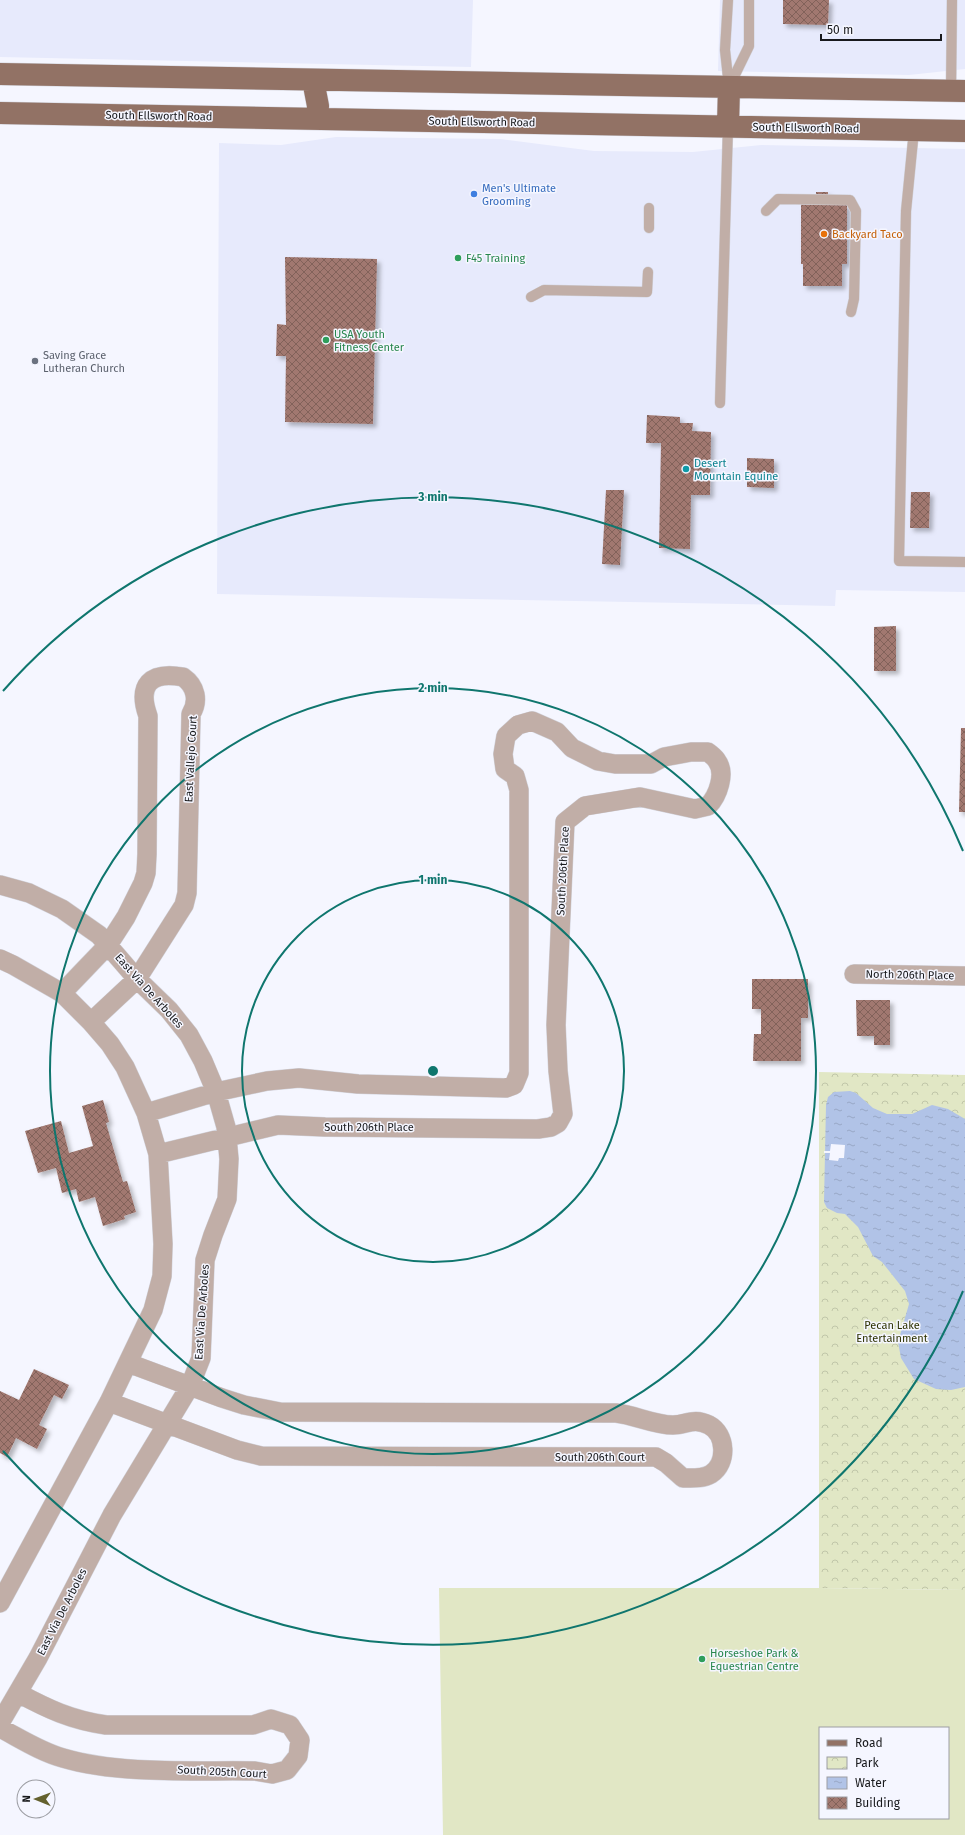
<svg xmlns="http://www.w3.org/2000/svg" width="965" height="1835" font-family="'Fira Sans',sans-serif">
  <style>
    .built { fill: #e7eafc }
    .park { fill: url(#park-crowns) }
    .garden { fill: #e1e7c5; fill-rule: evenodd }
    .water { fill: url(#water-ripples) }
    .pier { fill: #f5f6ff }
    .building { fill: url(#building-cross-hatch); filter: url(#shadow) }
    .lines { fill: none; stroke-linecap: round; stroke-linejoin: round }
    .service-casing { stroke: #d2d3db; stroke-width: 11 }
    .minor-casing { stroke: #d2d3db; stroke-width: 20 }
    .primary-casing { stroke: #d2d3db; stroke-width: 23 }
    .service { stroke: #c1aea7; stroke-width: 10 }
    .minor { stroke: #c1aea7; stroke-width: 19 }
    .primary { stroke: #927265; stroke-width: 22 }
    .ring { fill: none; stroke: #0f766e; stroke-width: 2 }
    .shop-dot { fill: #3f7fe0; stroke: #f5f6ff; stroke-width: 1.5 }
    .food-dot { fill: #e8710a; stroke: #f5f6ff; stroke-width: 1.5 }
    .leisure-dot { fill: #2e9e5b; stroke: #f5f6ff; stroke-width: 1.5 }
    .worship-dot { fill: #6b7280; stroke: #f5f6ff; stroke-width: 1.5 }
    .culture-dot { fill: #0f9aa8; stroke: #f5f6ff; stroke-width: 1.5 }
    .labels { text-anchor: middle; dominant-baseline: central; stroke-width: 3; stroke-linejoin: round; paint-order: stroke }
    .street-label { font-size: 11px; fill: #18191c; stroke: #f5f6ff }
    .shop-label { font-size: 11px; fill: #366cbe; stroke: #f5f6ff; text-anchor: start }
    .food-label { font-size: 11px; fill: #c56008; stroke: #f5f6ff; text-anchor: start }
    .leisure-label { font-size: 11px; fill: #27864d; stroke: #f5f6ff; text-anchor: start }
    .worship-label { font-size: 11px; fill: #5b616d; stroke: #f5f6ff; text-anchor: start }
    .culture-label { font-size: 11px; fill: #0d838f; stroke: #f5f6ff; text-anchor: start }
    .park-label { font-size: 11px; fill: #2e3302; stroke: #f5f6ff }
    .centre { fill: #0f766e; stroke: #f5f6ff; stroke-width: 2 }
    .ring-label { font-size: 12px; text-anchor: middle; font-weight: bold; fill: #0f766e; stroke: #f5f6ff; stroke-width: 3; stroke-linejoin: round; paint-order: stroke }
  </style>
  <defs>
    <pattern id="park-crowns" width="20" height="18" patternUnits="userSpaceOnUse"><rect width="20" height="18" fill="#e1e7c5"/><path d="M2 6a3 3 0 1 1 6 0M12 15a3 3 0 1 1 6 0" fill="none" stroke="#c0c6a9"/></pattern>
    <pattern id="water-ripples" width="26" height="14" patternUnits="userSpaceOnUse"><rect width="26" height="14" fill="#b1c3e7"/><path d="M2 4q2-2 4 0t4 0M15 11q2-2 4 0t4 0" fill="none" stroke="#98a7c6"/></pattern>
    <pattern id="building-cross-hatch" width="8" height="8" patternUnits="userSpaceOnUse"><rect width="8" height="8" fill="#a1786f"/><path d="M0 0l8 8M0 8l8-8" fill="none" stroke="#82625a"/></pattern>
    <filter id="shadow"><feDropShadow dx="3.5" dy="3.5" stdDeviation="2" flood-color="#0004"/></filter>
  </defs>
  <rect width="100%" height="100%" fill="#f5f6ff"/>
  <!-- built -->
  <path class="built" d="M0,0H473L471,67L0,57Z
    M720,0H965V69L909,75L718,71Z
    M336,137L500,139L594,151L693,152L761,145L965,149V592L836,590L835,606L217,594L219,143L281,145Z"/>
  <!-- park -->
  <path class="park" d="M819,1072L965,1075V1590L819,1588Z"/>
  <!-- garden -->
  <path class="garden" d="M439,1588H819L965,1590V1835H443ZM820,1728H948V1818H820Z"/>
  <!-- water -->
  <path class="water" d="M850,1091L856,1093L873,1108L887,1114H912L932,1105L948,1109L965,1119V1387L951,1390L936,1389L914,1379L901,1358L898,1342L909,1304L905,1291L882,1262L873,1256L858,1227L845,1214L837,1213L827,1208L824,1202L826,1105L828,1097L834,1092Z"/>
  <!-- pier -->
  <path class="pier" d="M831,1144L845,1145L844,1158H839L838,1161L829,1160L830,1153H824V1151H830Z"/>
  <!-- building -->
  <path class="building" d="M783,0H829L828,25L783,24Z
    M816,192H828V204H847V264H842V286H803V264H801V204H816Z
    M285,257L377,259L373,424L285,422L286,356H276L277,324L286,325Z
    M647,415L680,417V423H693L692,431L711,432L710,495H691L690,549L659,548L661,443H646Z
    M747,458L774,459V488L747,487Z
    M606,490H624L620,565L602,564Z
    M911,492H930L929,528H910Z
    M896,626V671H874V627Z
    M961,728H965V812H959Z
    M752,979H808V1018H801V1061H753L754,1034H761V1009H752Z
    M856,1000H890V1045H874V1036H857Z
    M103,1100L109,1122L106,1123L123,1182L127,1181L136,1212L124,1216L125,1219L103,1226L95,1197L79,1202L76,1189L62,1193L56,1168L38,1173L25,1131L61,1121L69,1153L93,1146L82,1106Z
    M34,1369L69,1385L62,1399L54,1395L39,1425L47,1429L37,1449L16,1438L7,1457L0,1453V1391L19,1400Z"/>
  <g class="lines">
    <!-- service casing -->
    <g class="service-casing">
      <path id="service" d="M728,0L725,50L729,87
        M729,87L749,46V0
        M951,91L952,0
        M914,130L906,211L899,561L965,562
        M766,211L778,199L850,200L856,211L854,299L851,312
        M649,228V208
        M531,297L544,290L647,292L648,272
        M720,403L728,126"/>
    </g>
    <!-- minor casing -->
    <g class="minor-casing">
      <path id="minor" d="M0,885L29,893L62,909L99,935L137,979L169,1010L189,1035L203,1061L216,1092L226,1127L229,1159L227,1199L213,1235L205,1260L201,1358L190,1386L112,1515L38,1658L0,1723
        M0,959L13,965L62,993L91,1022L110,1044L125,1067L146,1113L158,1154L163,1244L162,1276L153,1310L109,1402L0,1603
        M854,974L965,976
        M62,993L108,945L126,917L143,883L146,873L147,854L148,716C137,685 150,671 183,677C196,686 199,701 191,714L187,893L184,905L137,979L91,1022
        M146,1113L216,1092L267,1081L299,1078L358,1084L506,1088L514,1085L519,1073V790L515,776L505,769L503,754L506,736L518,725L532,721L557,732L572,748L598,761L615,764H651L664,757L691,752H708C710,754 715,757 717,761C726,773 718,796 708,806L695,809L640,797L585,806L565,822L556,1025L558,1071L563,1114L558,1123L551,1127L538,1129L325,1127L278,1125L158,1154
        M109,1402L237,1450L261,1456L656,1457L666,1463L683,1478C692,1478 703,1479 711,1474C728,1463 726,1434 709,1425C693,1417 687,1425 673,1425C654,1425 635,1415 616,1413L280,1412L244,1405L222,1398L128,1363
        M0,1728C21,1739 41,1752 63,1758C121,1775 195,1770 255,1771L272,1774L287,1770L298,1756L300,1740L290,1725L271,1719L253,1725H106C71,1720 48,1709 18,1693"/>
    </g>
    <!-- primary casing -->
    <g class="primary-casing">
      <path id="primary" d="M0,74L965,91
        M313,80L318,106L317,119
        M0,113L965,131
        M728,126L729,87"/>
    </g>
    <!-- service -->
    <use href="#service" class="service"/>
    <!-- minor -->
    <use href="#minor" class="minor"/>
    <!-- primary -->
    <use href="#primary" class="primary"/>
  </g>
  <!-- distance rings -->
  <g class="ring">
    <circle cx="433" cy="1071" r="191"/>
    <circle cx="433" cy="1071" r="383"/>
    <path d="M963 1291A574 574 0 0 1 3 1451M3 691A574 574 0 0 1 963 851"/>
  </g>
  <!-- markers -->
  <circle class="shop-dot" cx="474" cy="194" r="4"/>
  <circle class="food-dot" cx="824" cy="234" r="4"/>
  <g class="leisure-dot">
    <circle cx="458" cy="258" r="4"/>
    <circle cx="326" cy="340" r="4"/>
    <circle cx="702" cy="1659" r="4"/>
  </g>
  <circle class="worship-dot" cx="35" cy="361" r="4"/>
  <circle class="culture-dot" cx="686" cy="469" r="4"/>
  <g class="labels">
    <!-- street labels -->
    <g class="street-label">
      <text transform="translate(159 116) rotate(1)">South Ellsworth Road</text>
      <text transform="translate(482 122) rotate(1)">South Ellsworth Road</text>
      <text transform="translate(806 128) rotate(1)">South Ellsworth Road</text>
      <text transform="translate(191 759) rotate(-87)">East Vallejo Court</text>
      <text transform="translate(563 871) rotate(-87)">South 206th Place</text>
      <text transform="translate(910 975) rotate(1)">North 206th Place</text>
      <text transform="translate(149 991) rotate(48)">East Via De Arboles</text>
      <text x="369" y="1127">South 206th Place</text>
      <text transform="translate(202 1312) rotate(-86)">East Via De Arboles</text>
      <text x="600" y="1457">South 206th Court</text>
      <text transform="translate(62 1612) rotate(-63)">East Via De Arboles</text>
      <text transform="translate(222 1772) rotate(3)">South 205th Court</text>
    </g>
    <!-- shop labels -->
    <g class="shop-label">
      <text x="482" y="188">Men's Ultimate<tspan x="482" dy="13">Grooming</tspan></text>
    </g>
    <!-- food labels -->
    <g class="food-label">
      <text x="832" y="234">Backyard Taco</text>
    </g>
    <!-- leisure labels -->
    <g class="leisure-label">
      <text x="466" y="258">F45 Training</text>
      <text x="334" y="334">USA Youth<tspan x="334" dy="13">Fitness Center</tspan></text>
      <text x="710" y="1653">Horseshoe Park &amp;<tspan x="710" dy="13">Equestrian Centre</tspan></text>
    </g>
    <!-- worship labels -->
    <g class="worship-label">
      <text x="43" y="355">Saving Grace<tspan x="43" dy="13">Lutheran Church</tspan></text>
    </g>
    <!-- culture labels -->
    <g class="culture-label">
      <text x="694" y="463">Desert<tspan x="694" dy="13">Mountain Equine</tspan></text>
    </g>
    <!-- park labels -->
    <g class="park-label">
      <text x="892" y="1325">Pecan Lake<tspan x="892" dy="13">Entertainment</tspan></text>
    </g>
  </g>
  <circle cx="433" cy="1071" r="6" class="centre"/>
  <g class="ring-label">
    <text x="433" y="501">3 min</text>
    <text x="433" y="692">2 min</text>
    <text x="433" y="884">1 min</text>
  </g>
  <!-- legend -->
  <rect x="819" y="1727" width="130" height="92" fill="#f5f6ff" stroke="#9d9ea4"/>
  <rect x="827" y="1740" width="20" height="6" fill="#927265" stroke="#9d9ea4"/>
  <text x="855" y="1747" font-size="12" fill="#18191c">Road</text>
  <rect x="827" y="1757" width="20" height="12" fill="url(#park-crowns)" stroke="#9d9ea4"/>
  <text x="855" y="1767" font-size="12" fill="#18191c">Park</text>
  <rect x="827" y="1777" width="20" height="12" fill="url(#water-ripples)" stroke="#9d9ea4"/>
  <text x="855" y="1787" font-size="12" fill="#18191c">Water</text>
  <rect x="827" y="1797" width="20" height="12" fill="url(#building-cross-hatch)" stroke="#9d9ea4"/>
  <text x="855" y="1807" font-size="12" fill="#18191c">Building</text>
  <!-- north arrow -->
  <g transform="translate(36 1799) rotate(271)"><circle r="19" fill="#f5f6ff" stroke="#9d9ea4"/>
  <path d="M0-3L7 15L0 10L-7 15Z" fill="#64612e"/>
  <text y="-6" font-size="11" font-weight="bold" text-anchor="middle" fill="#18191c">N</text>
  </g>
  <!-- scale -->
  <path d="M821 34v6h120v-6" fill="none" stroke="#18191c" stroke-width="2"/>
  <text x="827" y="34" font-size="12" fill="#18191c" stroke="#f5f6ff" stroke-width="3" paint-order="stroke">50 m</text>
</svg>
